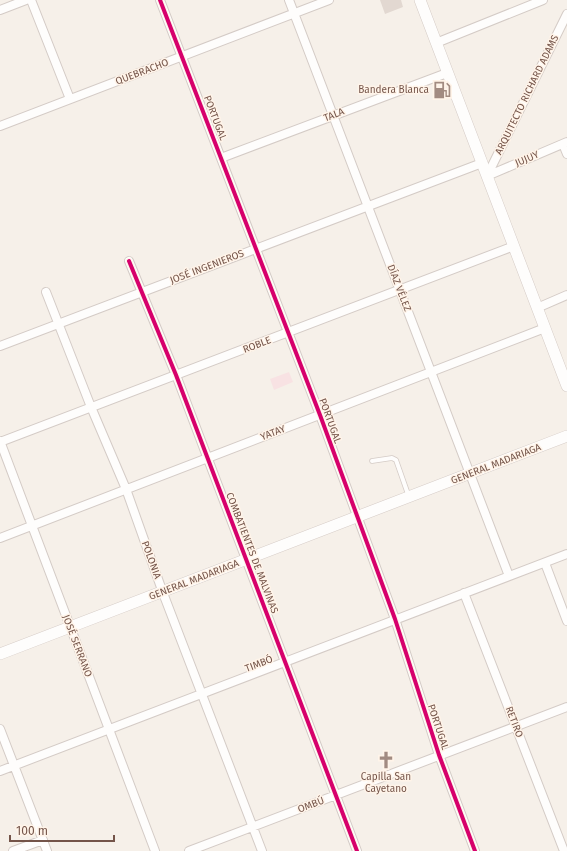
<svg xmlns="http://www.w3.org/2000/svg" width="567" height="851" font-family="'Fira Sans',sans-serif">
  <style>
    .medical { fill: #f8e2e3 }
    .building { fill: #e2d8d1 }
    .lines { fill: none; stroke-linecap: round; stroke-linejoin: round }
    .lane-casing { stroke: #d4cbc6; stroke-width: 5.5 }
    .street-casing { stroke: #d4cbc6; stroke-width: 10 }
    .secondary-casing { stroke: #d5cbc6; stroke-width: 12 }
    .lane { stroke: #fefdfc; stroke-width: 4 }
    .street { stroke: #fefdfc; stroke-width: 8 }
    .secondary { stroke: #fefdfc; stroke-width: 11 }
    .cycleway-casing { stroke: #fff4e9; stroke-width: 6 }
    .cycleway { stroke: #d6006c; stroke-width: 4 }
    .labels { text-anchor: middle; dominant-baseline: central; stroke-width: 3; stroke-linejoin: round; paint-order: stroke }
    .street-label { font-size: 10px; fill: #745449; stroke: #fff4e9 }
    .poi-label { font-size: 10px; fill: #745449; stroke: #fff4e9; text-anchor: end }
  </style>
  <rect width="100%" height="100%" fill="#f6f0e9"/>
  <!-- medical -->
  <path class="medical" d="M289,372L293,382L274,390L270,379Z"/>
  <!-- building -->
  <path class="building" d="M380,0H401L403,7L385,14Z"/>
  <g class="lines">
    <!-- lane casing -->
    <g class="lane-casing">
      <path id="lane" d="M372,461L392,458L396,460L409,497"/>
    </g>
    <!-- street casing -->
    <g class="street-casing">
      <path id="street" d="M31,0L70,99
        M160,0L320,415L395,619L439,755L475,851
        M289,0L509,576
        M0,10L26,0
        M436,43L543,0
        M0,126L329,0
        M563,144L567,154
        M221,158L447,73
        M487,176L567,14
        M487,176L567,142
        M129,261L176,375L357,851
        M46,292L91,407L126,489L163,593L262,851
        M537,308L567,295
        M0,346L482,163
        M0,441L155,851
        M0,442L514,246
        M0,538L545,328
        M545,563L567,621
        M464,593L564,851
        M0,729L47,851
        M0,771L567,554
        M13,851L43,840
        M189,851L567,707"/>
    </g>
    <!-- secondary casing -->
    <g class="secondary-casing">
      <path id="secondary" d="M420,0L567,386
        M0,654L567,436"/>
    </g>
    <!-- lane -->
    <use href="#lane" class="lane"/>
    <!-- street -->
    <use href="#street" class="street"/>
    <!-- secondary -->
    <use href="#secondary" class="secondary"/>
    <!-- cycleway casing -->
    <g class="cycleway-casing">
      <path id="cycleway" d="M160,0L320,415L395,619L439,755L475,851
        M129,261L176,375L357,851"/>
    </g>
    <!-- cycleway -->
    <use href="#cycleway" class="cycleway"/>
  </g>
  <!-- icons -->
  <defs>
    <g id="fuel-bare" transform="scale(1.38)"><path d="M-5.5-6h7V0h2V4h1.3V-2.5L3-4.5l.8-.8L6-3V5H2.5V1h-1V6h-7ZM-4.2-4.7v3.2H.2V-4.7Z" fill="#a28b81" stroke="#fff4e9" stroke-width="2.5" paint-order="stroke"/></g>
    <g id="church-bare" transform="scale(1.38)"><path d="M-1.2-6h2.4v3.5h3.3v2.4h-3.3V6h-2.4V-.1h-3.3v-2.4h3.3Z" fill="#a28b81" stroke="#fff4e9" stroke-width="2.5" paint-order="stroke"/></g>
  </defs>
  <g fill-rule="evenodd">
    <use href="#fuel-bare" x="442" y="90"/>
    <use href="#church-bare" x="386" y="760"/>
  </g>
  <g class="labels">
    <!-- street labels -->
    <g class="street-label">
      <text transform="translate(142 72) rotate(-21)">QUEBRACHO</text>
      <text transform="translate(527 95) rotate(-64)">ARQUITECTO RICHARD ADAMS</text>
      <text transform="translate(334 115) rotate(-21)">TALA</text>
      <text transform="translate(215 118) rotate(69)">PORTUGAL</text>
      <text transform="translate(527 159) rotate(-23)">JUJUY</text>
      <text transform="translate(207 267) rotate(-21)">JOSÉ INGENIEROS</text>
      <text transform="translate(399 288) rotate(69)">DÍAZ VÉLEZ</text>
      <text transform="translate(257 345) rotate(-21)">ROBLE</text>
      <text transform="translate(330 421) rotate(70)">PORTUGAL</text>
      <text transform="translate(273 433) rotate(-21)">YATAY</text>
      <text transform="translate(496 464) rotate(-21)">GENERAL MADARIAGA</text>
      <text transform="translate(252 553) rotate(69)">COMBATIENTES DE MALVINAS</text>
      <text transform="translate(151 560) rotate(70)">POLONIA</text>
      <text transform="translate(194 580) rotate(-21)">GENERAL MADARIAGA</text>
      <text transform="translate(77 646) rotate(69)">JOSÉ SERRANO</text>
      <text transform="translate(259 664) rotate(-21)">TIMBÓ</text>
      <text transform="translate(514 722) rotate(69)">RETIRO</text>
      <text transform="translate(438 727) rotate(72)">PORTUGAL</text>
      <text transform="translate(311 805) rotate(-21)">OMBÚ</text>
    </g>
    <!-- poi labels -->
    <g class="poi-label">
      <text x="429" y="90">Bandera Blanca</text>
      <text x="386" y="777" text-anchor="middle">Capilla San<tspan x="386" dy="12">Cayetano</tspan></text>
    </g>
  </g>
  <!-- scale -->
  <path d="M10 835v6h104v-6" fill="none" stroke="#745449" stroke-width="2"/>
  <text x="16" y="835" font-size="12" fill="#745449" stroke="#fff4e9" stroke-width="3" paint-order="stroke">100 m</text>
</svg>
